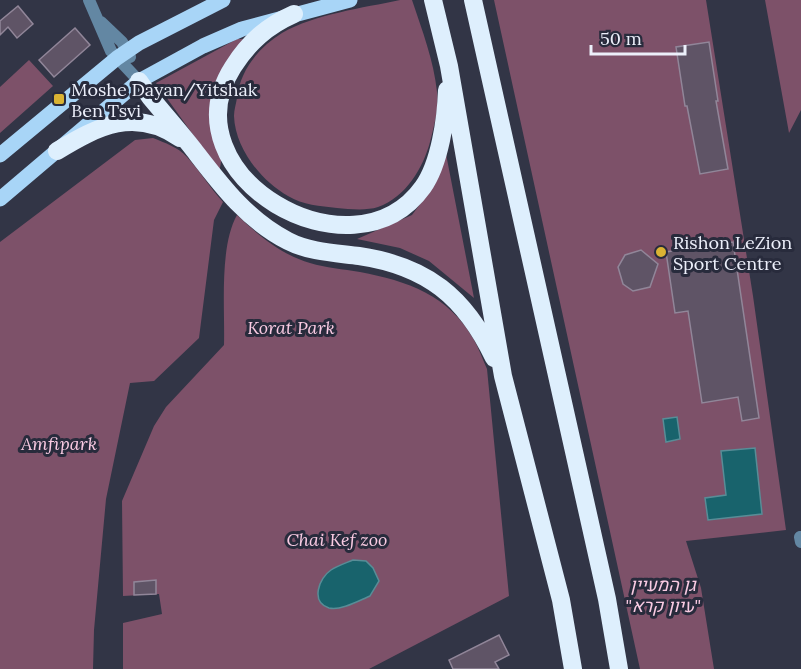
<svg xmlns="http://www.w3.org/2000/svg" width="801" height="669" font-family="Lora,Heebo,serif">
  <style>
    .green { fill: #7d5169 }
    .water { fill: #18636c; stroke: #588d97; stroke-width: 1.5 }
    .building { fill: #5f5466; stroke: #918699; stroke-width: 1.5 }
    .lines { fill: none; stroke-linecap: round; stroke-linejoin: round }
    .minor { stroke: #6387a3; stroke-width: 12 }
    .primary { stroke: #a8d5f7; stroke-width: 15 }
    .motorway { stroke: #deeffd; stroke-width: 18 }
    .poi-dot { fill: #dab333; stroke: #282b3c; stroke-width: 2 }
    .labels { text-anchor: middle; dominant-baseline: central; stroke-width: 6; stroke-linejoin: round; paint-order: stroke }
    .poi-label { font-size: 18px; fill: #eceffa; stroke: #282b3c; text-anchor: start }
    .park-label { font-size: 18px; font-style: italic; fill: #facbe3; stroke: #282b3c }
  </style>
  <rect width="100%" height="100%" fill="#323546"/>
  <!-- green -->
  <path class="green" d="M400,0H412C422,30 434,61 437,92C439,109 434,126 430,142C423,168 406,197 378,207C366,211 349,209 337,208C320,206 303,205 288,196C261,181 235,148 234,116C234,110 236,104 237,98C240,70 259,47 282,33C315,14 363,8 400,0Z
    M494,0H706L753,296L786,530L686,541L701,588L714,669H640Z
    M765,0H801V110L789,133Z
    M237,39H246C220,69 203,94 214,136C219,151 224,155 219,171L156,83Z
    M29,60L53,86L0,133V87Z
    M153,138C165,143 178,147 187,157C200,171 210,188 223,202L214,220L199,338L154,381L130,383L106,499L94,630L93,669H0V242L135,140Z
    M446,154L474,298L429,261L400,248L357,239L412,215L432,188Z
    M237,215C258,235 282,255 310,263C326,268 343,269 360,272C407,281 449,295 474,340C479,349 483,360 487,369L509,596L369,669H123V623L162,614L159,594L123,596L122,501L154,426L166,407L224,345C225,308 219,247 237,215Z"/>
  <!-- water -->
  <path class="water" d="M677,417L680,439L666,442L663,419Z
    M755,448L762,514L708,520L705,498L726,495L721,451Z
    M353,560L366,561L373,568L379,581L370,596C360,600 341,611 329,608C310,602 319,578 331,570C337,566 346,563 353,560Z"/>
  <!-- building -->
  <path class="building" d="M18,6L33,24L17,38L8,27L0,35V21Z
    M75,28L90,45L54,77L39,60Z
    M709,42L718,101H716L728,169L700,174L687,106H685L676,47Z
    M733,242L759,418L742,421L738,397L702,403L688,311L675,313L666,252Z
    M641,250L658,264L650,287L633,291L623,284L618,267L625,255Z
    M156,580V594L134,595V582Z
    M499,635L509,655L495,662L499,669H453L449,660Z"/>
  <g class="lines">
    <!-- minor -->
    <path class="minor" d="M89,0L111,51L139,81
      M101,22L122,42L130,57
      M800,537L801,542"/>
    <!-- primary -->
    <path class="primary" d="M0,155L117,58L139,43L223,0
      M0,199L139,81L203,46L242,29L350,0"/>
    <!-- motorway -->
    <path class="motorway" d="M433,0L449,66L503,376L561,600L573,669
      M473,0L607,599L619,669
      M294,14C267,26 249,42 233,67C164,175 353,285 423,187C440,163 446,119 447,90
      M139,81L150,97C165,115 180,132 194,150C221,185 247,220 288,241C309,252 336,253 359,256C427,266 465,297 494,358
      M57,151C98,126 135,107 180,138"/>
  </g>
  <!-- markers -->
  <g class="poi-dot">
    <rect x="53" y="93" width="12" height="12" rx="3"/>
    <circle cx="661" cy="252" r="6"/>
  </g>
  <g class="labels">
    <!-- poi labels -->
    <g class="poi-label">
      <text x="71" y="89">Moshe Dayan/Yitshak<tspan x="71" dy="21">Ben Tsvi</tspan></text>
      <text x="673" y="242">Rishon LeZion<tspan x="673" dy="21">Sport Centre</tspan></text>
    </g>
    <!-- park labels -->
    <g class="park-label">
      <text x="291" y="327">Korat Park</text>
      <text x="59" y="443">Amfipark</text>
      <text x="337" y="539">Chai Kef zoo</text>
      <text x="663" y="584">גן המעיין<tspan x="663" dy="21">"עיון קרא"</tspan></text>
    </g>
  </g>
  <!-- scale -->
  <path d="M591 45v9h94v-9" fill="none" stroke="#eceffa" stroke-width="3"/>
  <text x="600" y="45" font-size="18" fill="#eceffa" stroke="#282b3c" stroke-width="4.5" paint-order="stroke">50 m</text>
</svg>
